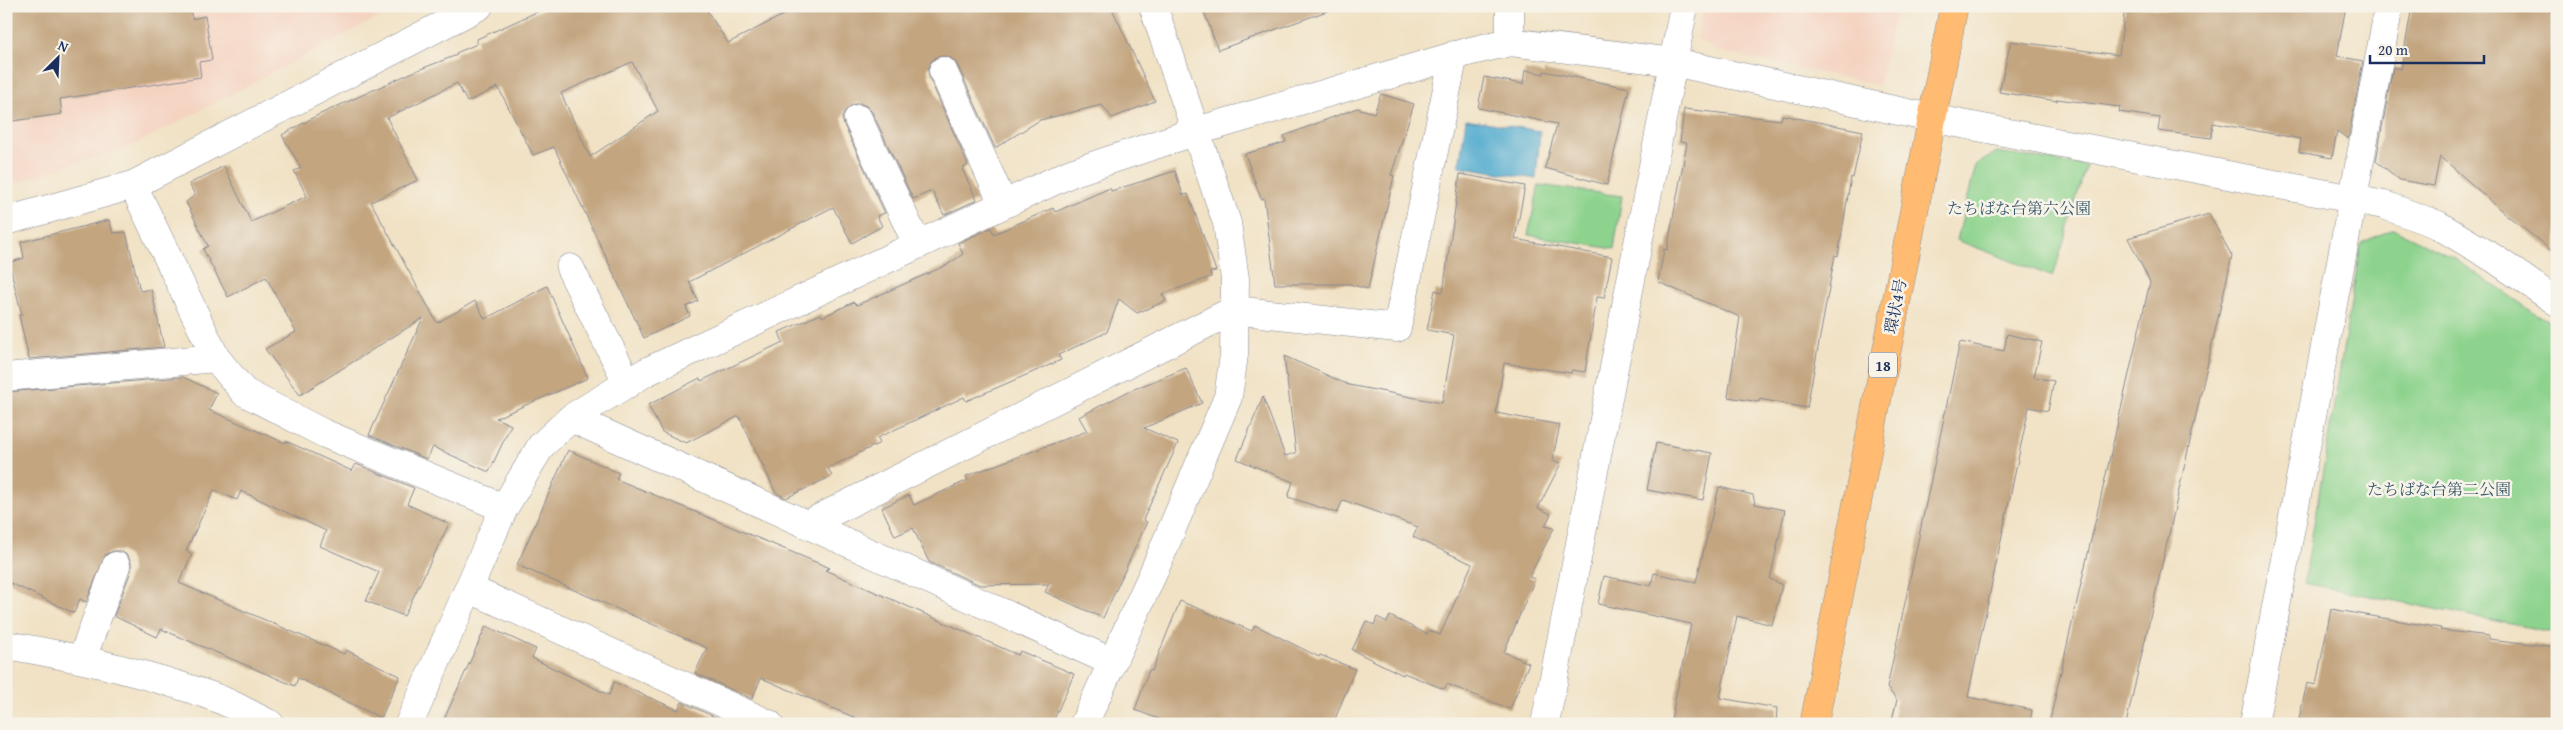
<svg xmlns="http://www.w3.org/2000/svg" width="2563" height="730" font-family="'Gentium Book Plus','Noto Serif JP',serif">
  <style>
    .built { fill: #f5d3c1 }
    .green { fill: #8dd38d; stroke: #548176 }
    .water { fill: #51abcf; stroke: #366d96 }
    .building { fill: #c3a580; fill-rule: evenodd }
    .lines { fill: none; stroke-linecap: round; stroke-linejoin: round }
    .minor-casing { stroke: #868892; stroke-width: 29 }
    .major-casing { stroke: #868892; stroke-width: 29 }
    .minor { stroke: #fff; stroke-width: 28 }
    .major { stroke: #febb71; stroke-width: 28 }
    .labels { text-anchor: middle; dominant-baseline: central; stroke-width: 5; stroke-linejoin: round; paint-order: stroke }
    .shield { fill: #f7f3e8; stroke: #5d6a87; stroke-width: 1 }
    .shield-label { font-size: 15px; font-weight: bold; fill: #1b2f5e }
    .park-label { font-size: 16px; fill: #38586a; stroke: #f7f3e8 }
    .street-label { font-size: 16px; fill: #1b2f5e; stroke: #f7f3e8 }
  </style>
  <rect width="100%" height="100%" fill="#f7f3e8"/>
  <filter id="ink" filterUnits="userSpaceOnUse"><feTurbulence type="fractalNoise" baseFrequency=".02" numOctaves="2"/><feDisplacementMap in="SourceGraphic" scale="10" xChannelSelector="R" yChannelSelector="G"/><feConvolveMatrix kernelMatrix="1 2 1 2 8 2 1 2 1" color-interpolation-filters="sRGB"/></filter>
  <filter id="wash" filterUnits="userSpaceOnUse"><feTurbulence type="fractalNoise" baseFrequency=".0096" numOctaves="4" result="noise"/><feDisplacementMap in="SourceGraphic" scale="20" xChannelSelector="R" yChannelSelector="G"/><feGaussianBlur stdDeviation="1.12" result="paint"/><feColorMatrix in="noise" values="0 0 0 0 0 0 0 0 0 0 0 0 0 0 0 0 0 1.4 0 .05"/><feComposite in="paint" operator="in"/></filter>
  <g filter="url(#wash)">
    <rect width="100%" height="100%" fill="#f1e2c5"/>
    <!-- built -->
    <path class="built" d="M6,6H400L134,145L6,186Z
      M1704,6H1897L1879,85L1717,51L1697,38Z"/>
    <!-- green -->
    <path class="green" d="M1997,152L2086,166L2053,277L1957,240L1976,165Z
      M1539,185L1622,196L1614,249L1528,235Z
      M2393,229L2452,257L2557,328V633L2304,583L2361,243Z"/>
    <!-- water -->
    <path class="water" d="M1466,119L1540,131L1536,179L1459,166Z"/>
    <g id="blocks">
      <!-- building -->
      <path class="building" d="M6,6H190L192,19L205,16L212,60L199,62L201,77L60,99L62,114L6,122Z
        M550,6H704L728,43L801,6H1111L1155,101L1112,118L1102,105L1040,120L995,148L957,64L952,59L945,56L936,57L931,62L928,69L929,77L968,165L962,169L977,200L944,215L932,191L913,199L872,112L866,106L859,103L852,105L845,111L842,118L844,125L885,213L877,216L882,226L852,243L833,207L689,282L698,301L686,307L690,316L644,338L554,147L533,155L498,87L467,102L457,83L387,118L418,180L371,202L437,323L475,301L485,319L547,286L588,378L496,418L511,425L489,472L433,447L427,459L369,435L423,318L300,395L265,349L296,332L266,277L228,297L203,249L208,246L186,202L195,195L189,184L224,166L251,222L307,196L294,171L301,168L282,135L316,116L413,72L457,55L456,53L477,44V39ZM632,62L658,111L590,157L561,93Z
        M1202,6H1329L1330,10L1218,50Z
        M2125,6L2184,11L2185,6H2346L2337,56L2363,61L2348,139L2337,131L2332,158L2299,152L2301,139L2213,123L2211,138L2158,131L2160,118L2119,112L2120,107L2057,99V101L1999,92L2011,41L2119,55Z
        M2412,6H2544L2557,16V255L2503,212L2440,156L2434,186L2400,180L2376,161L2393,67L2401,69Z
        M1525,70L1544,74V71L1629,88L1607,185L1545,168L1557,124L1478,108L1484,77L1523,84Z
        M1381,94L1414,104L1391,175L1394,176L1368,289L1349,284H1275L1264,198L1261,199L1245,154L1286,142L1284,136L1357,108L1374,113Z
        M1684,109L1781,120L1782,115L1863,131L1853,178L1851,177L1838,256L1835,255L1807,408L1759,399V402L1728,397L1740,317L1658,282L1664,249L1667,250L1687,143L1680,142Z
        M1175,171L1183,195L1188,194L1216,271L1210,272L1211,277L1162,294L1166,301L1137,313L1119,299L1107,332L1058,355L1061,360L966,401L964,397L877,438L880,443L828,468L832,476L786,498L776,493L739,416L686,443L662,432L648,405L700,378L701,381L783,342L779,332L821,314L822,317L854,302L857,305L947,265L963,254L958,243L991,228L994,234L1053,208L1055,212L1110,188L1111,191Z
        M1460,174L1525,186L1515,239L1612,257L1604,298L1597,297L1585,372L1572,370L1571,373L1504,363L1496,413L1560,425L1552,461L1561,463L1538,508L1551,514L1545,526L1554,528L1529,577L1535,579L1504,652L1529,663L1510,709L1447,684L1444,689L1404,673L1403,675L1352,650L1366,621L1374,625L1377,617L1387,622L1390,616L1427,634L1429,630L1440,635L1472,564L1413,537L1418,527L1343,500L1337,513L1288,497L1293,482L1237,459L1263,397L1285,456L1296,453L1284,356L1349,385L1442,403L1454,335L1427,330L1435,290L1443,292Z
        M2209,214L2232,256L2126,724H2049L2150,282L2128,238Z
        M109,220L113,233L126,232L140,291L151,289L164,347L29,359L19,315H22L9,263L24,258L21,242Z
        M2007,334L2042,342L2034,377L2054,381L2048,411L2029,407L1968,697L2032,710L2030,724H1891L1897,700L1887,688L1960,342L2004,351Z
        M1186,368L1202,403L1144,428L1178,443L1143,520L1147,522L1103,618L1045,592L1049,584L980,585L929,562L913,528L895,536L882,508L909,495L914,505L968,480L966,476L1087,431L1079,417L1127,392Z
        M183,377L217,393L209,410L285,443L286,441L352,471L356,464L414,488L407,504L449,524L404,616L366,601L379,572L320,546L326,531L241,491L237,500L214,490L186,551L192,554L179,583L344,654L346,650L400,676L381,718L298,678L295,686L161,629L157,637L114,616L131,571V563L128,556L121,551H113L106,554L86,602L80,599L74,613L6,581V392Z
        M1656,443L1712,453L1703,500L1647,490Z
        M568,450L619,473L616,479L830,568L825,570L1018,655L1020,651L1074,674L1052,724H870L761,678L752,699L695,673L707,648L517,565Z
        M1719,487L1753,495L1755,504L1785,510L1770,579L1782,585L1772,625L1737,616L1720,698L1777,708L1776,724H1670L1691,624L1598,604L1604,576L1651,586L1654,573L1696,582Z
        M1180,601L1252,631L1255,625L1319,657L1320,655L1355,669L1333,724H1172L1135,710L1149,670L1152,671Z
        M2331,609L2441,628L2440,630L2489,636V639L2557,647V724H2321L2299,719L2307,683L2316,685Z
        M486,626L536,649L532,658L609,695L614,682L678,710L682,702L730,724H442Z"/>
    </g>
  </g>
  <g filter="url(#ink)">
    <use href="#blocks" fill-opacity="0" stroke="#868892" stroke-width="1"/>
    <g class="lines">
      <!-- minor casing -->
      <g class="minor-casing">
        <path id="minor" d="M1510,42V6
          M943,71L1003,204
          M858,119L917,244
          M133,185L216,358L244,392L323,433L504,508
          M6,221L133,185L479,6
          M570,268L628,384
          M6,377L216,358
          M571,418L1112,662
          M808,524L1234,310L1397,328L1454,55
          M470,589L769,724
          M6,645C77,657 147,673 214,697C233,704 251,715 270,724
          M82,659L116,566
          M409,724L504,508L541,446L571,418L646,372L1071,173L1197,131L1471,51L1510,42L1673,62L1931,118L2384,205L2438,225L2495,259L2557,302
          M1084,724L1154,571L1228,397L1234,355L1235,279L1227,223L1153,6
          M1545,724L1684,6
          M2254,724L2389,6"/>
      </g>
      <!-- major casing -->
      <g class="major-casing">
        <path id="major" d="M1814,724L1954,6"/>
      </g>
      <!-- minor -->
      <use href="#minor" class="minor"/>
      <!-- major -->
      <use href="#major" class="major"/>
    </g>
  </g>
  <g class="labels">
    <!-- shield labels -->
    <rect class="shield" x="1869" y="352.5" width="28" height="25" rx="4"/>
    <g class="shield-label">
      <text x="1883" y="365">18</text>
    </g>
    <!-- park labels -->
    <g class="park-label">
      <text x="2019" y="208">たちばな台第六公園</text>
      <text x="2439" y="489">たちばな台第二公園</text>
    </g>
    <!-- street labels -->
    <g class="street-label">
      <text transform="translate(1895 306) rotate(-79)">環状4号</text>
    </g>
  </g>
  <!-- margin -->
  <rect width="2563" height="730" fill="none" stroke="#f7f3e8" stroke-width="25"/>
  <!-- north arrow -->
  <g transform="translate(58 58) rotate(24)" stroke="#f7f3e8" stroke-width="4" paint-order="stroke">
  <path d="M0-4L9 19L0 12L-9 19Z" fill="#1b2f5e"/>
  <text y="-8" font-size="14" font-weight="bold" text-anchor="middle" fill="#1b2f5e">N</text>
  </g>
  <!-- scale -->
  <path d="M2370 55v8h114v-8" fill="none" stroke="#1b2f5e" stroke-width="2.5"/>
  <text x="2378" y="55" font-size="15" fill="#1b2f5e" stroke="#f7f3e8" stroke-width="4" paint-order="stroke">20 m</text>
</svg>
